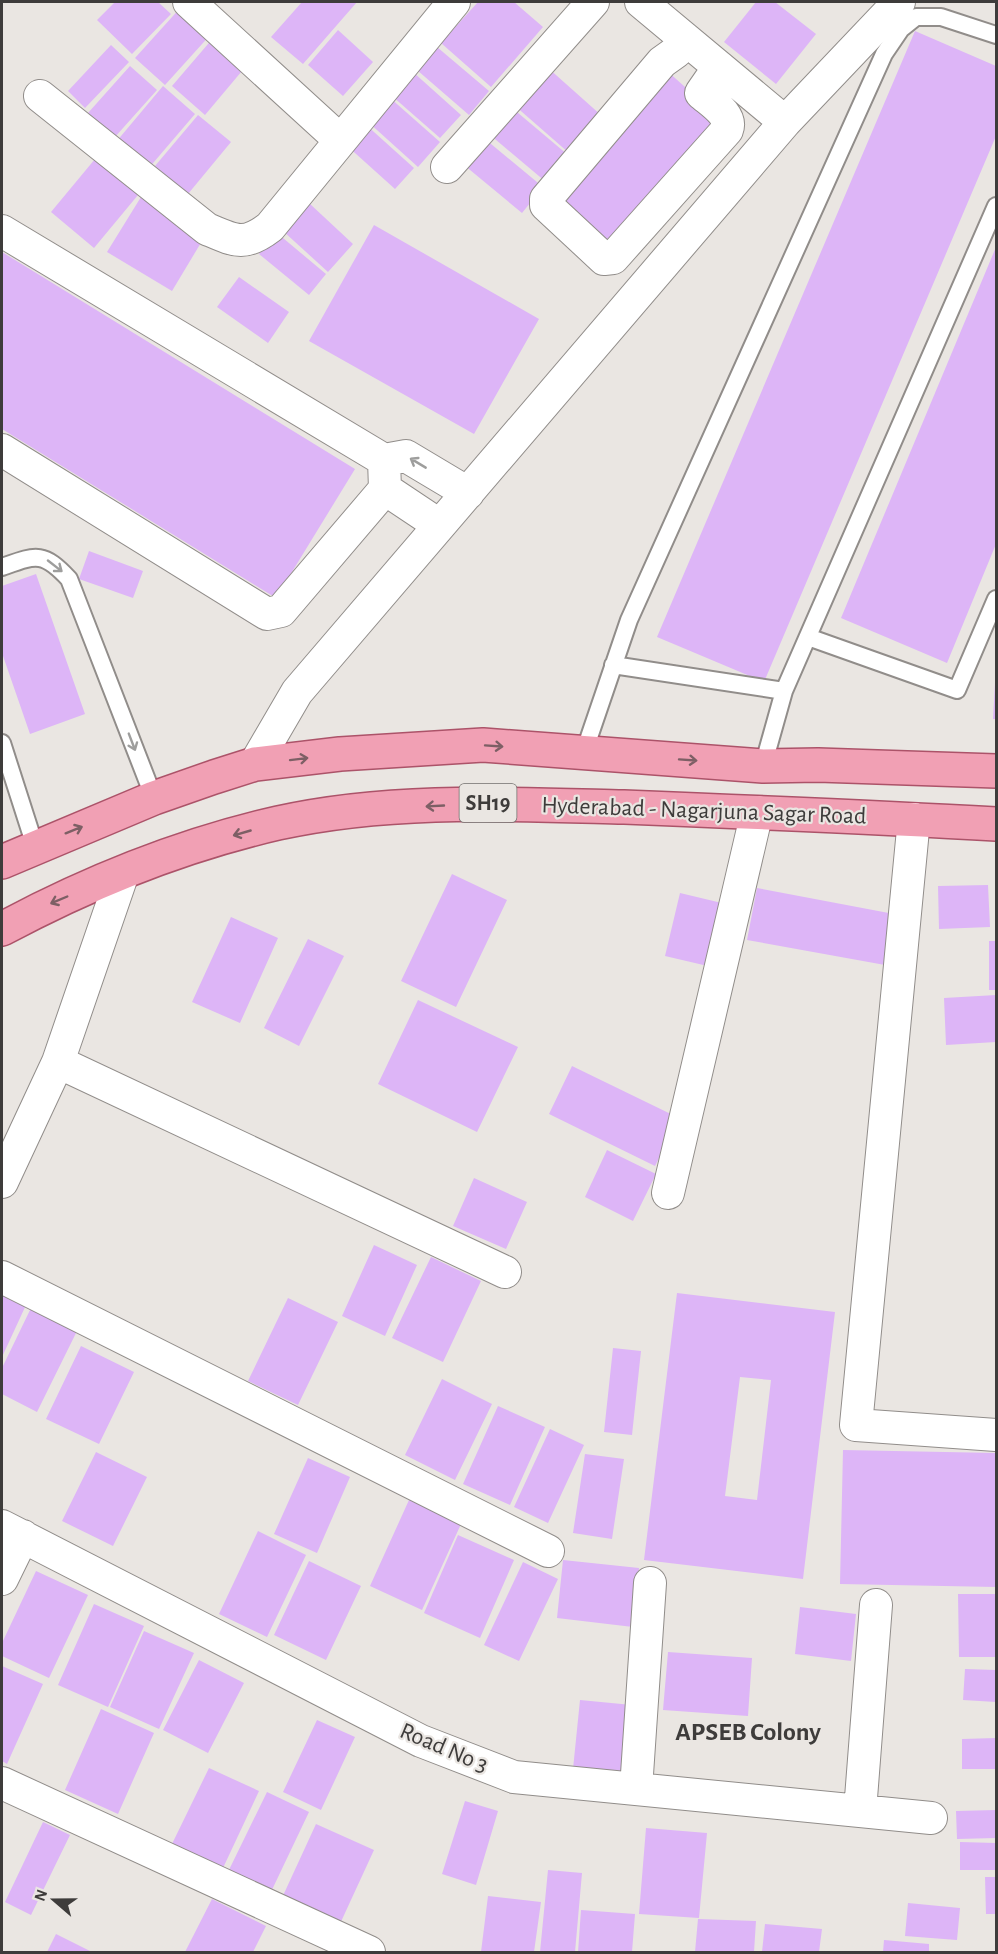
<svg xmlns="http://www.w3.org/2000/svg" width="998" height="1954" font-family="'Alegreya Sans',sans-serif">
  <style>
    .building { fill: #ddb5f7; fill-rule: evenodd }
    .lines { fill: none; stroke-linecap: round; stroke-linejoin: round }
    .lane-casing { stroke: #918d8a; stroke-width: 20 }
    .street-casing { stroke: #918d8a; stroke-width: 34 }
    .primary-casing { stroke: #ac5369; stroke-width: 36 }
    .lane { stroke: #fff; stroke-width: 16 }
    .street { stroke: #fff; stroke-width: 32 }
    .primary { stroke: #f1a0b4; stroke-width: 33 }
    .oneway { stroke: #9e9e9d }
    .oneway2 { stroke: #7d5f65 }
    .labels { text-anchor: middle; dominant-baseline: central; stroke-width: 4.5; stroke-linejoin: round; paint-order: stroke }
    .shield { fill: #eae6e2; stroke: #726f6d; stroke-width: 1.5 }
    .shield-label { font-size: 22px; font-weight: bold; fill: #3e3c3b }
    .street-label { font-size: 24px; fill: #3e3c3b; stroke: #eae6e2 }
    .neighbourhood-label { font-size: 26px; font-weight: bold; fill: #3e3c3b; stroke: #eae6e2 }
  </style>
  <rect width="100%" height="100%" fill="#eae6e2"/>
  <!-- building -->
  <path class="building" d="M115,2H158L171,14L132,54L97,20Z
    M302,2H357L303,64L271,37Z
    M478,2H514L543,27L491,87L441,43Z
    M756,2H775L816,34L776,84L724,42Z
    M182,6L212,33L165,85L135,58Z
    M338,30L373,62L343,96L308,65Z
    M915,31L996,66V136L764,682L657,637Z
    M214,37L247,65L205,115L172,86Z
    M111,45L129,62L85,108L68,91Z
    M437,47L489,91L469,115L417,70Z
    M130,66L157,90L115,137L88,113Z
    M547,67L602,116L569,153L514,105Z
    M666,70L722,120L608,250L552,200Z
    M413,72L461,115L440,138L392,96Z
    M163,86L195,114L148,169L116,142Z
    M389,97L440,142L418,167L367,121Z
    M511,107L568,155L546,182L489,134Z
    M198,115L231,142L188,194L155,166Z
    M364,123L414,168L395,189L345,144Z
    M485,139L543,187L522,213L464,165Z
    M95,159L138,195L94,248L51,212Z
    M141,197L205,236L172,291L107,252Z
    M309,203L353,244L328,272L283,231Z
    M374,225L539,319L474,434L309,341Z
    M277,233L326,274L309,295L259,254Z
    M996,247V544L947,663L841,618Z
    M2,252L355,469L276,598L2,429Z
    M239,277L289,312L268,343L217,307Z
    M89,551L143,571L133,598L79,579Z
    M36,574L85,714L30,734L2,653V586Z
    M995,683H996V719H993Z
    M452,874L507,900L456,1007L401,981Z
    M988,885L990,927L939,929L938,886Z
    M757,888L894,914L885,965L747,940Z
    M680,893L726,904L712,967L665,956Z
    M231,917L278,938L240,1023L192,1002Z
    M308,939L344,956L299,1046L264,1028Z
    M989,941H996V990H989Z
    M996,995V1042L946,1045L944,998Z
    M418,1000L518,1047L477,1132L378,1084Z
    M572,1066L679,1118L655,1166L549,1114Z
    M607,1150L656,1174L633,1221L585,1197Z
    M474,1178L527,1202L506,1249L453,1226Z
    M374,1245L417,1265L385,1336L342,1316Z
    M431,1257L481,1281L443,1362L392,1338Z
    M2,1293L26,1305L2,1357Z
    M677,1293L835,1312L803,1579L644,1560ZM740,1377L771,1380L757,1500L725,1496Z
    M288,1298L338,1322L298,1405L248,1381Z
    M31,1308L77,1331L37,1412L2,1394V1368Z
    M81,1346L134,1372L99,1444L46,1419Z
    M613,1348L641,1351L632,1435L604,1432Z
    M442,1379L492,1404L455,1480L405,1455Z
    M498,1406L545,1427L510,1505L463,1484Z
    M550,1429L584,1445L548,1523L514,1507Z
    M843,1450L996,1453V1587L840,1584Z
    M96,1452L147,1477L113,1546L62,1521Z
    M585,1454L624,1459L612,1539L573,1533Z
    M308,1458L350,1477L317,1553L274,1534Z
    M409,1500L461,1524L422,1610L370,1586Z
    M258,1531L306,1555L267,1637L219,1614Z
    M458,1535L514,1560L480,1638L424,1613Z
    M563,1560L639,1568L633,1627L557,1618Z
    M309,1561L361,1586L326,1660L274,1635Z
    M523,1562L558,1579L519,1661L484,1645Z
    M36,1571L88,1595L49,1678L2,1656V1643Z
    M958,1594H996V1657H959Z
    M94,1604L144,1626L108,1707L58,1685Z
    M800,1607L856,1614L851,1661L795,1654Z
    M144,1631L194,1653L159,1729L110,1707Z
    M668,1652L752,1658L748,1716L663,1710Z
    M199,1660L244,1683L208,1753L163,1730Z
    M2,1666L43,1684L7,1764L2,1761Z
    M965,1669L996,1670V1702L963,1700Z
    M580,1700L632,1705L625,1774L573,1769Z
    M101,1709L154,1733L118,1814L65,1790Z
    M317,1720L355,1737L321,1810L283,1792Z
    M996,1738V1769H962V1739Z
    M209,1768L259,1791L223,1868L172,1844Z
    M267,1792L309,1812L270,1894L227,1874Z
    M465,1801L498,1811L476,1885L442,1874Z
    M996,1810V1838L957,1839L956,1811Z
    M43,1822L70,1835L31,1915L5,1902Z
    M316,1824L374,1850L339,1926L281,1900Z
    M646,1828L707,1833L699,1918L639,1914Z
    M960,1842L996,1843V1870H960Z
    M548,1870L582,1873L575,1952H540Z
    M985,1877H996V1914H986Z
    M488,1896L541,1902L534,1952H481Z
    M212,1899L266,1926L253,1952H185Z
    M908,1903L960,1908L957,1940L905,1936Z
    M581,1910L635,1914L632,1952H578Z
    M698,1919L756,1921L754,1952H695Z
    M765,1924L822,1929L819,1952H762Z
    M56,1934L92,1952H47Z
    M884,1940L929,1944V1952H883Z"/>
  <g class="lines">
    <!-- lane casing -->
    <g class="lane-casing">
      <path id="lane" d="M2,567C36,555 43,551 69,579L154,798
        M808,637L957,690L996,599
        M613,665L784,691
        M2,743L35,846
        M584,752L629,620L884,54L901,29L916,17H941L996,35
        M763,766L784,691L996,206"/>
    </g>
    <!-- street casing -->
    <g class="street-casing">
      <path id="street" d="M189,2L340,140
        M641,2L785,122
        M684,38L676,52L662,62L546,199V205L604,259L613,258L727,130C733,115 711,102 701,93L719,67
        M40,96L207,229C235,241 244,247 270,227L454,2
        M447,167L593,2
        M2,231L384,460
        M2,450L267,614L281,611L385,489
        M439,525L385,489L384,460L406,456L468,493
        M255,764L297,692L785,122L899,2
        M914,819L856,1425L996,1435
        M58,1062L505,1272
        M2,1182L58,1062L123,873
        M668,1193L757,812
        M2,1277L548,1551
        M2,1526L421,1741L514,1777L931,1818
        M2,1579L23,1536
        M2,1783L369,1952
        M636,1789L650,1583
        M860,1811L876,1605"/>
    </g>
    <!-- primary casing -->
    <g class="primary-casing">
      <path id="primary" d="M2,862L154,798L214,777L255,764L340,754L483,745L763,766L818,765L996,771
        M2,929C88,883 182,845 278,823C391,798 509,804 624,807C748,812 872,817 996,824"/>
    </g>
    <!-- lane -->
    <use href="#lane" class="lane"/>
    <!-- street -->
    <use href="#street" class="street"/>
    <!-- primary -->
    <use href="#primary" class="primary"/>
  </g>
  <!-- one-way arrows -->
  <defs><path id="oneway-shaft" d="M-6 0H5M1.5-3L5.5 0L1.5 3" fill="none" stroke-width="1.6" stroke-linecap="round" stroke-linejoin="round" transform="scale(1.5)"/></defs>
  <g class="oneway">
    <use href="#oneway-shaft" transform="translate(418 463) rotate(-149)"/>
    <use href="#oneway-shaft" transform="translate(55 566) rotate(38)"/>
    <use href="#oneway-shaft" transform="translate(132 742) rotate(69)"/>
  </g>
  <g class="oneway2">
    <use href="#oneway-shaft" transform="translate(494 746) rotate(4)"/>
    <use href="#oneway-shaft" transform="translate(299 759) rotate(-7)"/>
    <use href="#oneway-shaft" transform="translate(688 760) rotate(4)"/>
    <use href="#oneway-shaft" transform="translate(435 806) rotate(177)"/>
    <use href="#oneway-shaft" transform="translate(74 830) rotate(-22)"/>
    <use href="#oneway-shaft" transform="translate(242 833) rotate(164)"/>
    <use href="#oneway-shaft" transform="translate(59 900) rotate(157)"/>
  </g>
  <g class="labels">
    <!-- shield labels -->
    <rect class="shield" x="459.5" y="784" width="57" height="38" rx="4.5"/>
    <g class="shield-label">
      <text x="488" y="803">SH19</text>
    </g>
    <!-- street labels -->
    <g class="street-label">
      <text transform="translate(704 811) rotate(2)">Hyderabad - Nagarjuna Sagar Road</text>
      <text transform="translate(444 1748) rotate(23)">Road No 3</text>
    </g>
    <!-- neighbourhood labels -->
    <g class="neighbourhood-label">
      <text x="748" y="1732">APSEB Colony</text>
    </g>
  </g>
  <!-- border -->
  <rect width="998" height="1954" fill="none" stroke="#3e3c3b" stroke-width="6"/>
  <!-- north arrow -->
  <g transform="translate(54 1900) rotate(290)" stroke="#eae6e2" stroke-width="4.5" paint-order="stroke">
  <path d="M0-4.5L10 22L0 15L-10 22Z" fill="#3e3c3b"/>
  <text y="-9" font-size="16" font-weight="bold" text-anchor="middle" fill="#3e3c3b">N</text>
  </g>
</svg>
